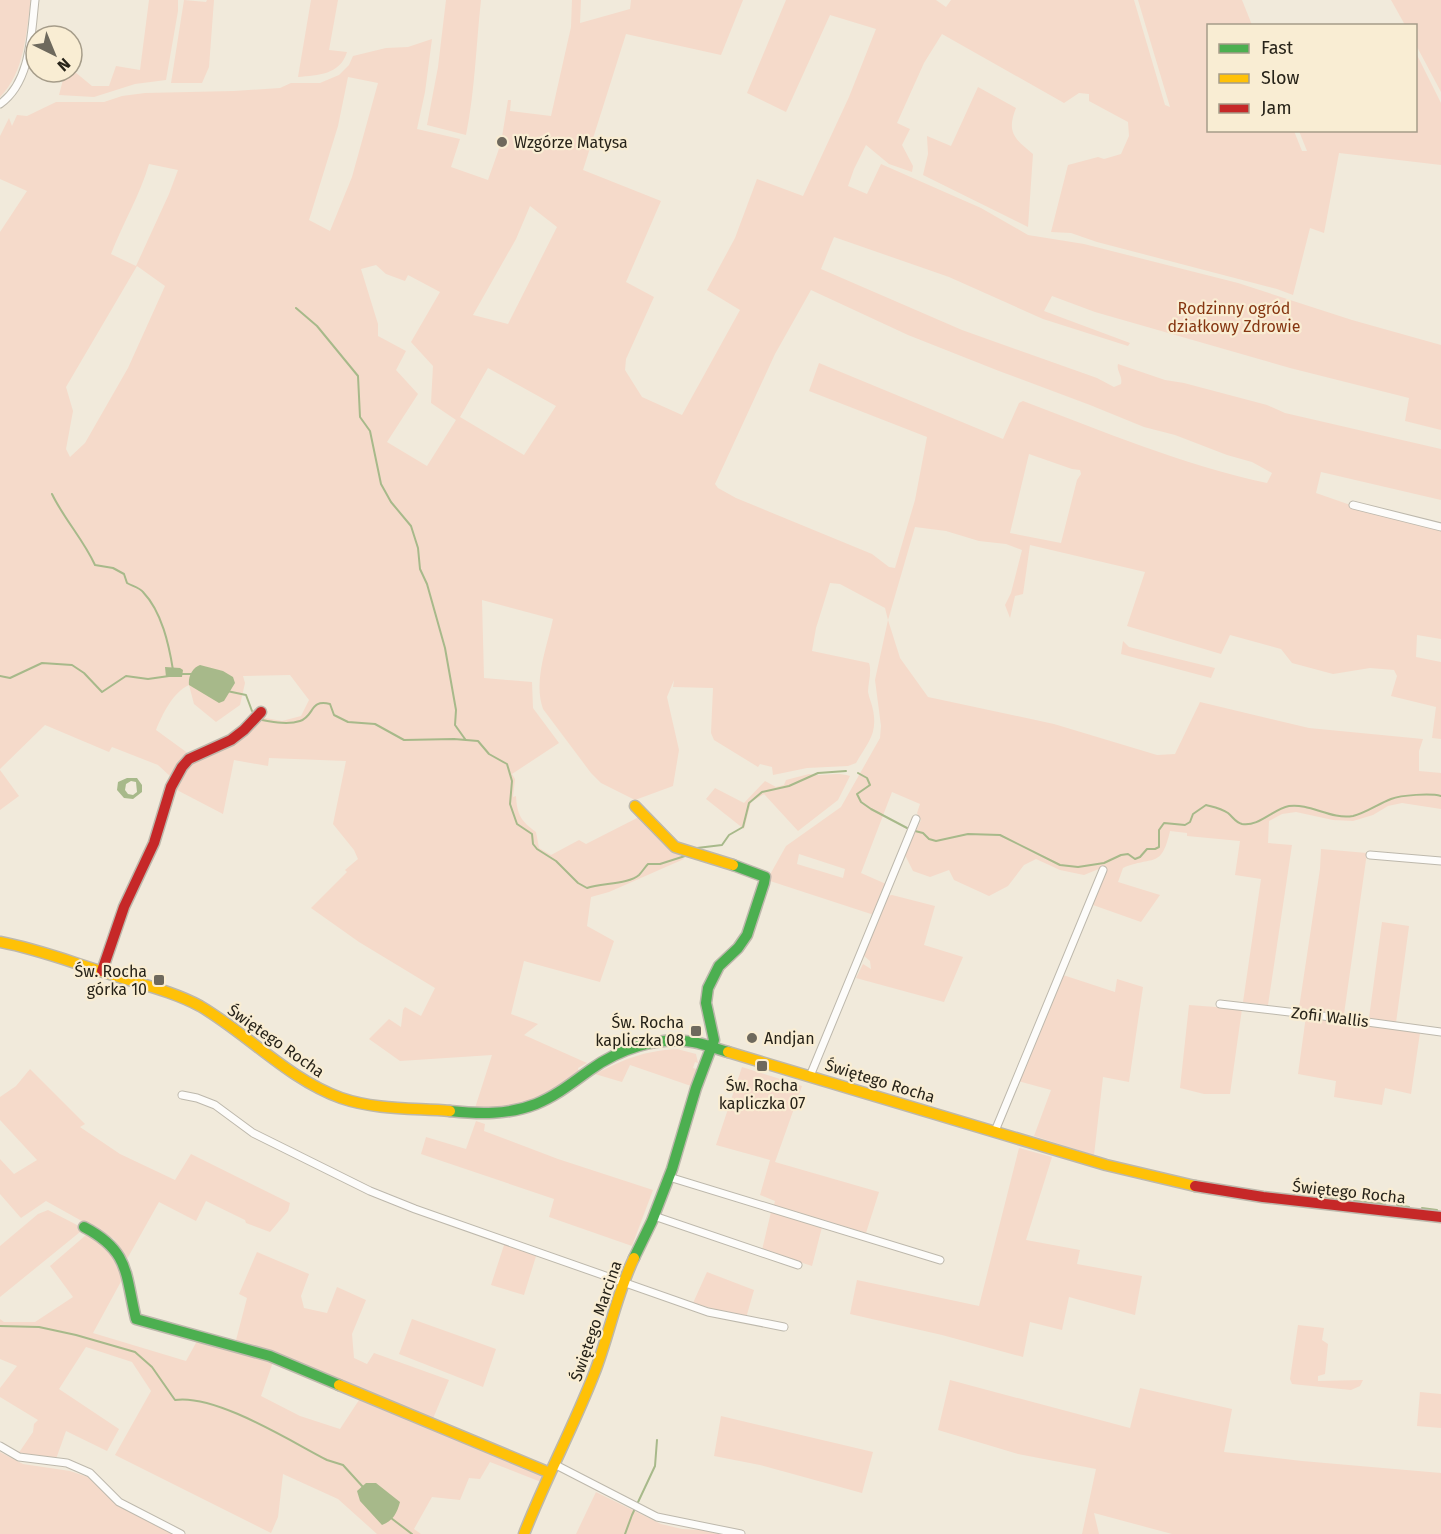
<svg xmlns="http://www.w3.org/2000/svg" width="1441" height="1534" font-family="'Fira Sans',sans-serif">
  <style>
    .green { fill: #f5daca; fill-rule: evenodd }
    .water { fill: #a7b98a; fill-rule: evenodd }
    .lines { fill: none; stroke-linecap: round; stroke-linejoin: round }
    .stream { stroke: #a7b98a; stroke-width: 2 }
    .street-casing { stroke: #bdb8ac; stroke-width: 9 }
    .fast-casing { stroke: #bdb8ac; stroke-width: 13 }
    .slow-casing { stroke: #bdb8ac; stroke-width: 13 }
    .jam-casing { stroke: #bdb8ac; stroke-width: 13 }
    .street { stroke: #fdfcfa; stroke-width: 7 }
    .fast { stroke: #4caf50; stroke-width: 10 }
    .slow { stroke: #ffc107; stroke-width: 10 }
    .jam { stroke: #c62828; stroke-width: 10 }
    .poi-dot { fill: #6e695d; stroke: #f9edd3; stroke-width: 2 }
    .labels { text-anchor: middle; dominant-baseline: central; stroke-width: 4.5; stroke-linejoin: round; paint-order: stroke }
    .poi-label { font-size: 16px; fill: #272319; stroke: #f9edd3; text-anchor: start }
    .park-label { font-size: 16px; fill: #853510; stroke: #f9edd3 }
    .street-label { font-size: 16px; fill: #272319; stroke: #f9edd3 }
  </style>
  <rect width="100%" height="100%" fill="#f1eadb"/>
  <!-- green -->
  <path class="green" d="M0,0H31C26,33 25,72 0,97Z
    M149,0H178V11L166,80L135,84L94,97L59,95L65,72H75L92,86H109L116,66L140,70Z
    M184,0L206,2L207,0H214L209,67L202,83H171Z
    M311,0H338L329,50L347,52C340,75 318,75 298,77Z
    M446,0H481C476,45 475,91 466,135L427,125L438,67Z
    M572,0H581L580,23L630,9L631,0H743L721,55L626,34L583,170L661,201L626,282L654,297L626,359L625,370L642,397L682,415L740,310L707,290L735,238L757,179L803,196L849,97L876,29L830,15L786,112L747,93L786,0H936L946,7L951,0H1134L1165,105L1170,107L1138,0H1242L1252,25L1208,26V130L1294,131L1302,151H1307L1299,131L1416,130V53L1441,103V165L1339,153L1324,233L1310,228L1293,295L1277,289L1097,242L1071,233L1051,232L1068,165L1098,157L1104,159L1121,154L1129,136L1128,122L1089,101V94L1079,93L1064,103L942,34L924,63L897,123L910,129L902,145L913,166L912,172L889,164L866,145L854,169L848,186L867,194L881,164L981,208L1028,235L1084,244L1238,283L1352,320L1441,345V430L1405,421L1409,398L1290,368L1095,312L1052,296L1044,311L1130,343L1128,346L1043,319L949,277L834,237L821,269L962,330L1097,378L1114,387L1121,384C1123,376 1116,371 1118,364L1165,380L1184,383L1267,405L1285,413L1441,449V500L1321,472L1316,493L1379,515L1441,531V639L1417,635L1416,657L1441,662V739L1432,738L1436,707L1391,696L1397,676L1394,670L1370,668L1333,674L1292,663L1281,649L1230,635L1221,654L1127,626L1145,572L1030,545L1023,594L1015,596L1010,618L1005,605L1011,593L1022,550L1006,544L979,541L946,531L915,527L888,620L900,658L928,697L1054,724L1157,755L1175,754L1200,702L1309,728L1423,739L1419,751V771L1441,773V809L1402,803L1388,806L1373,815L1353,821L1333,820L1296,812L1282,814L1269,821L1268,843L1292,845L1268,1005L1243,1002L1261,879L1235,875L1240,841L1187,836V833L1170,831C1161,870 1153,855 1123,868L1118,882L1160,895L1141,922L1093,905L1106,866L1084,875L1060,870L1036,859L1024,865L1008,886L989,896L954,880L949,870L930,877L913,871L905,855L921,820L917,813L920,804L892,792L861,873L886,884L874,915L767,880L786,846L841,807L880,738L881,726L875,680L888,620L885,608L840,584L830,583L816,628L812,651L869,663C872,672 868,683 868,692C869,698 872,704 873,710C878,735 867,743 856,763L848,766L807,768L773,775L772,767L760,764L758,767L714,740L711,733L713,688L673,687L674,680L667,697L679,750L673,786L635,800L601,783L591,773L543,709C533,681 547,647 553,619L482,600L484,678L532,682L533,708L559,743L512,774L515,779L513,797L516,796C517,815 521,821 536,832L539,848L551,855L579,840L586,844L641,816L681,853L680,855L684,859L609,892L591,897L587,926L614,941L600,982L524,961L511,1014L538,1024L524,1035L587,1063L578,1068L579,1072C543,1100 520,1107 475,1108L492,1055L400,1061L369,1039L389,1019L401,1027L403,1010L405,1007L421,1016L435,988L359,942L311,908L347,872L345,870L358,859L354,850L333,824L346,761L269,758L268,766L234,760L223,814L175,789L189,763L260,717L282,721L301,716L309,700L290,675L243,676L245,683L240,705L216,722L194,704L189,685C173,692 162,715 156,730L189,754L171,777L158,765L112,747L109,752L45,725L0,769V232L27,191L0,179V136L9,118L12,126L17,115L27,116L56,102H104L122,96L145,93L234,91L280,88L291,83H320L339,75L349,65L353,56L386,48L408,47L432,39L425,92L417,129L460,139L451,167L488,180L501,143L508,100H511L510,111L551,116L571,27ZM348,77L378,83L352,177L330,231L309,220L338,126ZM149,164L178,170L169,194L136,266L111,254C123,223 140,195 149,164ZM530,206L557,227L508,324L473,315L516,239ZM376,265L386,274L405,281L408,275L440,292L411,342L433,366L431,403L456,420L427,466L387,442L418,394L396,370L406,351L378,336V324L361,269ZM137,266L165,286L128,368L85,443L70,457L66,449L73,411L66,387ZM811,290L908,335L999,371L1090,405L1144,427L1175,435L1227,455L1252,462L1272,473L1267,483C1182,465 1103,431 1023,401L1019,403L1003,439L819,363L809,391L927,437L915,500L895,568L889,567L872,554L736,498L718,488L715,484L775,354ZM488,368L556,406L524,455L460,417ZM1029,454L1072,469L1080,470L1081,474L1077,480L1061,543L1010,533ZM799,854L845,869L843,878L797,864Z
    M1391,0H1441V92L1416,45V26L1405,25Z
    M978,87L1016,108C1006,133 1015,139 1033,154L1028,227L923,175L928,154L927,136L951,146Z
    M1123,641L1129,647L1215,668L1211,678L1121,654Z
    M0,770L19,796L0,810Z
    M809,774C822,777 836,771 850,776L838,800L798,831L764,794L751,802L744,829L706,799L715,788L744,803L765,781L776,787L784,785L786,780Z
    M1321,849L1367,853L1344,1014L1299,1008L1320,869Z
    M892,895L935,906L924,945L963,957L944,1002L856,978L863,964L871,969L870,961L864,956L887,896Z
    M1382,922L1409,926L1396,1023L1369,1018Z
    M1063,975L1115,992L1117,979L1143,987L1129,1082L1103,1077L1094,1155L1034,1136L1051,1090L1018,1081Z
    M1189,1005L1242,1009L1230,1094H1204L1180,1088Z
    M1306,1016L1420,1033L1411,1094L1385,1088L1382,1105L1334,1097L1336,1081L1298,1074Z
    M677,1049L696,1054L698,1063L695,1062L693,1068L697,1069L691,1086L630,1065L622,1082L595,1074C625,1059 643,1051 677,1049Z
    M742,1067L802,1086L775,1162L879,1192L866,1233L774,1205L775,1201L760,1195L770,1160L716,1145Z
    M30,1069L85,1124L80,1127L120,1154L175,1180L191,1154L290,1203L288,1211L270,1232L246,1223L245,1220L206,1201L196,1221L159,1202L127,1259L114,1239L46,1201L21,1218L0,1194V1159L14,1174L37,1160L0,1120V1097L16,1086Z
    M476,1121L485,1124L484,1131L558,1159L653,1190L632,1246L549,1217L554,1199L421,1154L426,1137L466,1149Z
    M1019,1148L1052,1157L1026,1240L1080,1250L1077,1264L1142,1276L1135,1315L1069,1297L1062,1330L1030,1322L1023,1357L942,1335L850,1314L857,1280L979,1306Z
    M48,1210L77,1225L80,1232L0,1297V1246L38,1214Z
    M771,1212L822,1227L812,1266L762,1250Z
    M92,1234L117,1252L124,1276L93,1333L186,1361L197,1341L273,1362L261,1396L300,1416L340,1429L361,1397L545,1473L541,1482L490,1462L480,1479L469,1478L460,1500L432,1497L414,1529L421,1534H377L338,1499L283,1474L278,1517L271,1533L115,1455L151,1391L132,1362L86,1347L59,1389L119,1429L107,1451L66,1431L56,1459L18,1454L33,1432L34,1424L38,1420L0,1397V1388L17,1366L0,1359V1319L4,1322H35L73,1297L50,1266L86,1235Z
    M505,1242L537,1253L524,1295L491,1285Z
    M257,1252L309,1274L301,1296L304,1308L327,1313L337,1287L366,1300L352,1334L354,1358L367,1364L374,1353L449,1380L432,1421L294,1360L259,1347L235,1344L247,1298L239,1294Z
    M707,1272L754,1290L746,1318L693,1303Z
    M412,1319L496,1349L483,1387L399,1354Z
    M1298,1325L1324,1328L1322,1340L1328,1344L1325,1374L1318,1376V1381L1363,1380L1360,1386L1351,1390L1292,1384L1290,1379Z
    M950,1380L1130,1428L1140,1388L1232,1409L1224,1452L1302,1461L1441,1473V1534H1172L1094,1513L1099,1534H1082L1096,1469L1018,1454L938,1430Z
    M1420,1392L1441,1394V1428L1417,1426Z
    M721,1416L873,1452L862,1493L760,1465L714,1456Z
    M0,1452L23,1464L70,1471L88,1477L118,1505L173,1534H0Z
    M596,1492L661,1524L682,1529L720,1531L719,1534H576Z"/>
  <!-- water -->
  <path class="water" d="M200,665L223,671L233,677L235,683L224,701L219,703L189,685C188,677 192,668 200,665Z
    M165,667L180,668L183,670L182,677H166Z
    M127,778H137L142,785V792L133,799L124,798L117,790L118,782ZM131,781L136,782L137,792L133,795L128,794L125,790L126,784Z
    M366,1483H376L400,1502C397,1513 393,1521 382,1525L360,1501L357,1491Z"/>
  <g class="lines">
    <!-- stream -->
    <path class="stream" d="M296,308L317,326L358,376L360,417L370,431L381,484L391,502L411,526L418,548L420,569L427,584L445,648L456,710L455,725L465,739
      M52,494C64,519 83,539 95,565L113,568L124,574L127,583C132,586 140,588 143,592C162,612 169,645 173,670
      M180,674H192
      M0,676L10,678L42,663L72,665L84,673L102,692L126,676L148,679L169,676
      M227,691L246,695L252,711
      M262,720C273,722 288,725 300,721C315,716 309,699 330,704L334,715L348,722L375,724L404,740L454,739L478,741L489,754L507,764L512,781L510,804L517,824L532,834L533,844L537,849L556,861L578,883L587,888C601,883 629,884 639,875C642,872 645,867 648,864H660L685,856
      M858,773L867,778L870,785L857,794L861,802L871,809L907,828
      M915,831L923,833L929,839L936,841L968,834L1000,835L1060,865L1078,867L1104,863L1121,855L1128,854L1135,859L1140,857L1147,849H1155L1159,847V830L1164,823L1185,825L1190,822L1193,814L1206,805C1214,807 1221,808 1228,813C1233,817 1235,822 1242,824C1259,827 1273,809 1289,806C1310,803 1331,820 1353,816C1366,813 1378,804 1391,799C1401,795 1431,793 1441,796
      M697,848L722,845L729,835L743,827L749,803L762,792L789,786L818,773L846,771
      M1318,1197L1339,1199
      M1354,1201L1385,1204
      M1397,1205L1409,1207
      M1422,1208L1437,1210
      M0,1326L39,1327L76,1335L135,1352L152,1367L175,1400C216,1394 290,1441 327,1460L343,1465L363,1487
      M391,1518L412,1534
      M625,1534L632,1515L655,1466L657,1440"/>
    <!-- street casing -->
    <g class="street-casing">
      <path id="street" d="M0,104C31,82 31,34 35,0
        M1353,505L1441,527
        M1370,855L1441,861
        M1220,1004L1323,1016L1441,1032
        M810,1076L916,819
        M182,1095L197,1098L215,1105L253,1133L370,1191L415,1209L708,1312L784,1327
        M995,1131L1103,870
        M669,1177L940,1260
        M654,1216L798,1265
        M0,1446L19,1457L67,1463L90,1473L119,1502L181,1534
        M554,1464L657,1517L741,1534"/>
    </g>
    <!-- fast casing -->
    <g class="fast-casing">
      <path id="fast" d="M450,1111C479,1114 508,1115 536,1104C556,1096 572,1083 590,1070C619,1049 657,1036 693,1042C705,1044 717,1049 728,1052
        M84,1227C130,1251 125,1274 136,1319L270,1356L339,1385
        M634,1258L652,1221L672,1169L696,1088L714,1040L706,1003L708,988L719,966L738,948L747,935L764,883L765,877L733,865"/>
    </g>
    <!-- slow casing -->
    <g class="slow-casing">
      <path id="slow" d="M635,806L675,847L733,865
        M0,942C38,949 73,963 110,974C140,984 172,991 200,1006C248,1034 288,1079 341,1098C376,1110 414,1108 450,1111
        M728,1052L1106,1165L1195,1186
        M339,1385L550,1473
        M524,1534C545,1480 573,1428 594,1374C609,1336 616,1295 634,1258"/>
    </g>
    <!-- jam casing -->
    <g class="jam-casing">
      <path id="jam" d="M102,971L124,907L154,843L171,787L182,767L189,759L231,740L244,730L261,712
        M1195,1186L1263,1197L1441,1217"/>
    </g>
    <!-- street -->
    <use href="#street" class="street"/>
    <!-- fast -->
    <use href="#fast" class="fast"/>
    <!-- slow -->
    <use href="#slow" class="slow"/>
    <!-- jam -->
    <use href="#jam" class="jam"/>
  </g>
  <!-- markers -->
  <g class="poi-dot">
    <circle cx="502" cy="142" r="6"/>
    <rect x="153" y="974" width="12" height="12" rx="3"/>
    <rect x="690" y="1025" width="12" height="12" rx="3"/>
    <circle cx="752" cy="1038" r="6"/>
    <rect x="756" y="1060" width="12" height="12" rx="3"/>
  </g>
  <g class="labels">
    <!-- poi labels -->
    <g class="poi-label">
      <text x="514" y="142">Wzgórze Matysa</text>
      <text x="147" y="971" text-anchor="end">Św. Rocha<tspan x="147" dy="18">górka 10</tspan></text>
      <text x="684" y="1022" text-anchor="end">Św. Rocha<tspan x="684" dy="18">kapliczka 08</tspan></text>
      <text x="764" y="1038">Andjan</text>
      <text x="762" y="1085" text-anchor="middle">Św. Rocha<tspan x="762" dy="18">kapliczka 07</tspan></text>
    </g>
    <!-- park labels -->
    <g class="park-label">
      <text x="1234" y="308">Rodzinny ogród<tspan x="1234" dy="18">działkowy Zdrowie</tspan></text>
    </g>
    <!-- street labels -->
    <g class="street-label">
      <text transform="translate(1330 1017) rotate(7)">Zofii Wallis</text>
      <text transform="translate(276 1041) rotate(35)">Świętego Rocha</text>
      <text transform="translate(880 1081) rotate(17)">Świętego Rocha</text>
      <text transform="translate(1349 1192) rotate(6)">Świętego Rocha</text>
      <text transform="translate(596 1321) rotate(-71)">Świętego Marcina</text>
    </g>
  </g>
  <!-- legend -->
  <rect x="1207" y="24" width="210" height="108" fill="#f9edd3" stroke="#a59c89" stroke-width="1.5"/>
  <rect x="1219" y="44" width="30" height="9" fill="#4caf50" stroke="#a59c89" stroke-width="1.5"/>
  <text x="1261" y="54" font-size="18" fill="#272319">Fast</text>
  <rect x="1219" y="74" width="30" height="9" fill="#ffc107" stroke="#a59c89" stroke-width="1.5"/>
  <text x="1261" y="84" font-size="18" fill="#272319">Slow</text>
  <rect x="1219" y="104" width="30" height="9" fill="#c62828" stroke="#a59c89" stroke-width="1.5"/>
  <text x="1261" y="114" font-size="18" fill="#272319">Jam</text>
  <!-- north arrow -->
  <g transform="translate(54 54) rotate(137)"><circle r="28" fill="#f9edd3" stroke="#a59c89" stroke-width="1.5"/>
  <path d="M0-4.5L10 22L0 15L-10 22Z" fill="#6e695d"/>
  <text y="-9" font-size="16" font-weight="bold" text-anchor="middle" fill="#272319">N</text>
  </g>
</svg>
